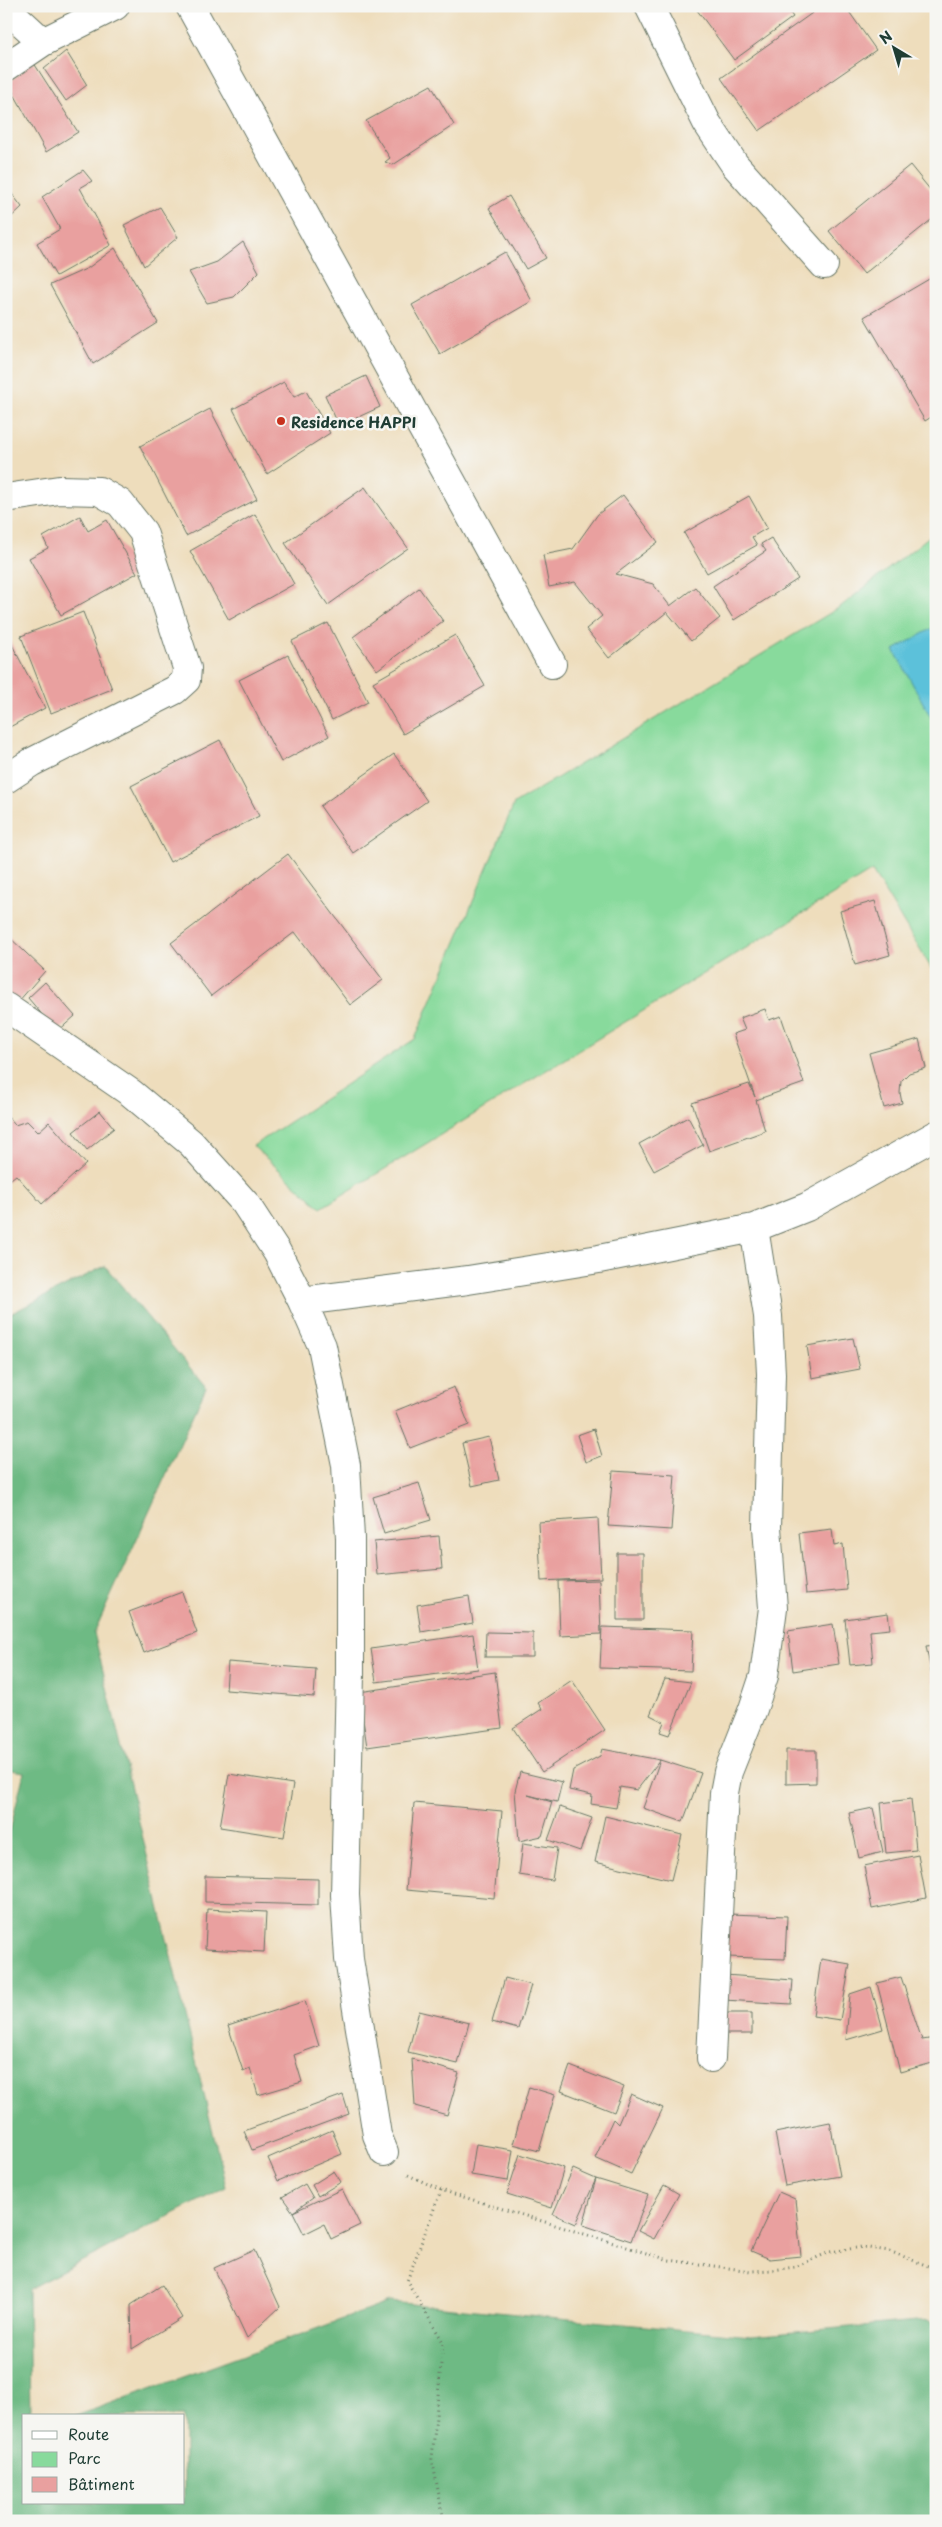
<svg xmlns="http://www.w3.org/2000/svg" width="942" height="2527" font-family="'Playpen Sans',sans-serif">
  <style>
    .green { fill: #88da9c; stroke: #548c68 }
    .forest { fill: #6eba84; stroke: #467c5c }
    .water { fill: #5cc1da; stroke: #3e7f87 }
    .building { fill: #e9a09f }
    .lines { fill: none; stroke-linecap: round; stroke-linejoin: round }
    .minor-casing { stroke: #677564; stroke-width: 30 }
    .path { stroke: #677564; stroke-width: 3; stroke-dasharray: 1 4; stroke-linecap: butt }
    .minor { stroke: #fff; stroke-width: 28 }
    .poi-dot { fill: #c8321e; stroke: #f6f6f2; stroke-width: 2 }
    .labels { text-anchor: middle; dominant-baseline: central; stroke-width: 5; stroke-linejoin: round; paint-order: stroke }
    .poi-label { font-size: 15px; font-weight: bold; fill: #1f3d34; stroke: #f6f6f2; text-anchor: start }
  </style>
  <rect width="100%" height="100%" fill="#f6f6f2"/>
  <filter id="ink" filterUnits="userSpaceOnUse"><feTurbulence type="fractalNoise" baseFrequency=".02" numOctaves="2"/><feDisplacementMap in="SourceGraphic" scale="10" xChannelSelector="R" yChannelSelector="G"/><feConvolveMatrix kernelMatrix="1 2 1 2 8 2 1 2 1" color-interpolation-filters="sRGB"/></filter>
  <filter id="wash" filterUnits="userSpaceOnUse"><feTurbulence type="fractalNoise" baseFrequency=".0096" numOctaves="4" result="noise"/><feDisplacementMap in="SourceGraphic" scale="20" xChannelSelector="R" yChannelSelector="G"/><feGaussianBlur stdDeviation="1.12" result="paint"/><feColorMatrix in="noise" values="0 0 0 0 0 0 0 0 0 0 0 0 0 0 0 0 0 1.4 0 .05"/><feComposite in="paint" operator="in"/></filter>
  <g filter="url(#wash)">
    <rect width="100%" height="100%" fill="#eeddbc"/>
    <!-- green -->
    <path class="green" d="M936,531V976L872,871L321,1208L253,1146L415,1039L514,804L840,607Z"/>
    <!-- forest -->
    <path class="forest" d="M105,1266L206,1387L94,1633L226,2187L28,2289L30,2416H24V2503H184V2416H76L390,2302L751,2336L928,2320L936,2324V2521H6V1848L24,1772L6,1769V1316Z"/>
    <!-- water -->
    <path class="water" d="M936,626V722L934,723L894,650Z"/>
    <g id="blocks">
      <!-- building -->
      <path class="building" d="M694,6H785L793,17L734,60Z
        M822,6H845L876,50L759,131L721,78Z
        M66,51L87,85L66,101L44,69Z
        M30,57L78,132L46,152L8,83L26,68Z
        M431,85L454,125L393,165L385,162L390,158L366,121Z
        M910,165L936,197V216L864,274L829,231Z
        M83,170L92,181L80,188L111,245L56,276L37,243L60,229L42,197Z
        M6,186L22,207L6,222Z
        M509,196L546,258L526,269L489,208Z
        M160,207L178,237L144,266L124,225Z
        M243,242L259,272L234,297L207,303L189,272L217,262Z
        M115,248L158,323L93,364L50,285L88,268Z
        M505,252L532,301L440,354L412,305Z
        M936,275V414L925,421L864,317Z
        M366,376L380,407L339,426L325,395Z
        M284,382L294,397L306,391L330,433L267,474L233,409Z
        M210,409L257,499L186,536L140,446Z
        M365,487L408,548L328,605L285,543Z
        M623,495L658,542L616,574L653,584L670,606L695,587L720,618L691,641L667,612L609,658L586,629L602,616L575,582L549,587L543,555L573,549L598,514Z
        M749,496L767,528L752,537L757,545L707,573L684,533Z
        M255,514L294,584L229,620L190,551Z
        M80,516L88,531L107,520L137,573L61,615L29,558L48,548L43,537Z
        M771,538L798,579L734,620L713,586L766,551L761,544Z
        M419,588L443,621L377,670L353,637Z
        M83,612L112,689L51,713L21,636Z
        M328,623L368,702L332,720L292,641Z
        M455,635L485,686L403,734L373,682Z
        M9,639L45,708L6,729V640Z
        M288,655L329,736L281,762L239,680Z
        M220,740L259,816L170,862L131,786Z
        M394,754L427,801L353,853L320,806Z
        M288,854L383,980L350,1005L295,932L211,996L171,943Z
        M875,901L890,955L855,965L840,911Z
        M6,934L45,971L18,1002L6,992Z
        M45,982L75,1016L57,1032L28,998Z
        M765,1009L769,1020L781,1016L804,1083L756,1100L765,1131L709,1151L692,1103L749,1084L755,1097L733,1034L745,1030L740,1018Z
        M919,1039L926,1068L909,1073L901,1081L900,1093L902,1103L884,1108L869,1053Z
        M100,1111L114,1128L87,1150L73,1132Z
        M6,1115L15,1125L27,1121L38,1132L49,1122L86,1164L42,1204L16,1175L6,1183Z
        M688,1117L703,1145L654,1171L639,1144Z
        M853,1338L860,1369L812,1378L807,1346Z
        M454,1387L469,1425L410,1448L395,1411Z
        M594,1429L602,1456L586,1462L577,1435Z
        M489,1437L499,1480L472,1486L462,1443Z
        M613,1471L675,1475L671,1530L608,1526Z
        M419,1483L431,1520L384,1534L373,1497Z
        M598,1518L601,1578L541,1581L538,1522Z
        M832,1529L834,1546L843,1544L847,1590L806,1594L799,1533Z
        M439,1536L442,1569L377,1575L374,1542Z
        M617,1553H643V1620H617Z
        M599,1580L601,1634L560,1636L558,1581Z
        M182,1592L197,1633L144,1653L129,1612Z
        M469,1596L473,1623L421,1632L417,1605Z
        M888,1613L890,1629L870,1631L873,1663L850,1665L845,1619Z
        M833,1624L839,1664L793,1671L788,1631Z
        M602,1627L693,1630L691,1671L600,1668Z
        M486,1632L533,1633V1657H485Z
        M473,1634L478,1669L376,1682L371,1649Z
        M936,1645V1680L933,1682L926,1646Z
        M228,1662L316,1669L314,1697L226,1690Z
        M495,1672L502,1728L367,1747L359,1692Z
        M665,1679L691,1682L669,1735L660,1732L664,1722L650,1715Z
        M572,1680L605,1730L542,1772L513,1728L542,1709L538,1703Z
        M602,1749L660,1760L701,1773L683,1822L643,1808L660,1760L637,1790L620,1787L616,1808L591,1804L592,1795L569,1790L573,1770L600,1756Z
        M786,1750H816V1783L786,1784Z
        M520,1772L562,1782L557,1802L528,1795L552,1802L542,1836L519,1841L515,1791Z
        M229,1774L293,1784L284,1837L220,1827Z
        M911,1799L916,1850L886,1853L881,1803Z
        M414,1803L502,1811L494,1898L406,1890Z
        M560,1807L592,1818L580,1851L548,1840Z
        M873,1808L883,1852L859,1858L849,1813Z
        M605,1816L682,1835L671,1880L595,1862Z
        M523,1843L557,1848L552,1880L519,1875Z
        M918,1855L926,1898L872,1909L864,1866Z
        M205,1876L318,1879V1905L205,1902Z
        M207,1909L266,1912L264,1952L205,1949Z
        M728,1914L787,1916L785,1959L727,1957Z
        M821,1959L850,1964L840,2020L813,2016Z
        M725,1975L793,1980L791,2004L724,2000Z
        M901,1977L922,2040L936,2038V2062L900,2072L877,1983Z
        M505,1978L531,1985L518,2029L492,2022Z
        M871,1987L883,2029L846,2040L850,1994Z
        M305,2001L319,2046L294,2055L302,2082L258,2095L250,2068L243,2071L228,2026Z
        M419,2011L469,2023L458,2064L408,2052Z
        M722,2013H752V2034H722Z
        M412,2059L459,2073L447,2115L415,2106Z
        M570,2066L624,2087L614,2112L561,2091Z
        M529,2087L555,2095L539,2151L513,2144Z
        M631,2094L663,2108L631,2174L595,2158L613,2119L618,2124Z
        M343,2095L349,2114L252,2150L244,2131Z
        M830,2122L840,2176L785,2186L775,2133Z
        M332,2130L342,2154L278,2181L268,2158Z
        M476,2144L513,2150L508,2181L471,2175Z
        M520,2154L564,2168L552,2208L507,2194Z
        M573,2169L596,2179L648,2195L631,2241L583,2225L596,2179L576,2224L553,2214Z
        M334,2171L341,2182L318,2196L312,2185Z
        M305,2184L313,2198L293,2212L342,2189L360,2225L331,2239L324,2224L304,2234L293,2212L282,2197Z
        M664,2185L679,2194L654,2239L638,2231Z
        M779,2192L795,2199L801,2256L770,2259L751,2251Z
        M254,2250L280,2307L247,2338L214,2268Z
        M162,2285L182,2318L132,2349L131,2305Z"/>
    </g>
  </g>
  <g filter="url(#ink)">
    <use href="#blocks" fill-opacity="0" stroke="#677564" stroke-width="1"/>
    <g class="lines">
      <!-- minor casing -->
      <g class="minor-casing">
        <path id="minor" d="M190,6L552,664
          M649,6L707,123L735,165L824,265
          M6,8L43,42
          M6,67L43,42L115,6
          M6,498L59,490L99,491L120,503L143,532L187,668L186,680L175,690L32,762L6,779
          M6,1007L131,1093L191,1143L245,1203L277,1252L302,1301L322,1346L346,1465L350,1538V1673L345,1895L349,1959L377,2135L384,2152
          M302,1301L468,1280L599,1259L754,1228L807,1207L936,1135
          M711,2058L724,1793L728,1772L753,1709L764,1676L773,1608L767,1527L771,1374L768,1316L754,1228"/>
      </g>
      <!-- path -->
      <path class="path" d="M408,2175L441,2190L669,2260L751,2271L772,2270L795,2267L830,2252L862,2247L889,2251L936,2269
        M441,2190L407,2281L443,2342L432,2459L444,2521"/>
      <!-- minor -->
      <use href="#minor" class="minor"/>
    </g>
  </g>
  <!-- markers -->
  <circle class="poi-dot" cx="281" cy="421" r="5"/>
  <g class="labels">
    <!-- poi labels -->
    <g class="poi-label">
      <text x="291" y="421">Residence HAPPI</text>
    </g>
  </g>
  <!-- margin -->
  <rect width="942" height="2527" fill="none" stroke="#f6f6f2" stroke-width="25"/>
  <!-- legend -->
  <rect x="22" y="2414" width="162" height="90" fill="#f6f6f2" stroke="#a0aca6"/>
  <rect x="32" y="2431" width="25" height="8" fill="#ffffff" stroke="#a0aca6"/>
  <text x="68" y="2440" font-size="15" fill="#1f3d34">Route</text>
  <rect x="32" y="2452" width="25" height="15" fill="#88da9c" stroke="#a0aca6"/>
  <text x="68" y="2464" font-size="15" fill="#1f3d34">Parc</text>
  <rect x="32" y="2477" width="25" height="15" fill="#e9a09f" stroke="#a0aca6"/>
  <text x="68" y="2490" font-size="15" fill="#1f3d34">Bâtiment</text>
  <!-- north arrow -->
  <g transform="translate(894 48) rotate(322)" stroke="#f6f6f2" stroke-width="4" paint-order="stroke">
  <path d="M0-4L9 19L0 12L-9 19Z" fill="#1f3d34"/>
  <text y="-8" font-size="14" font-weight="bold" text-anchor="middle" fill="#1f3d34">N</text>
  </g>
</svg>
